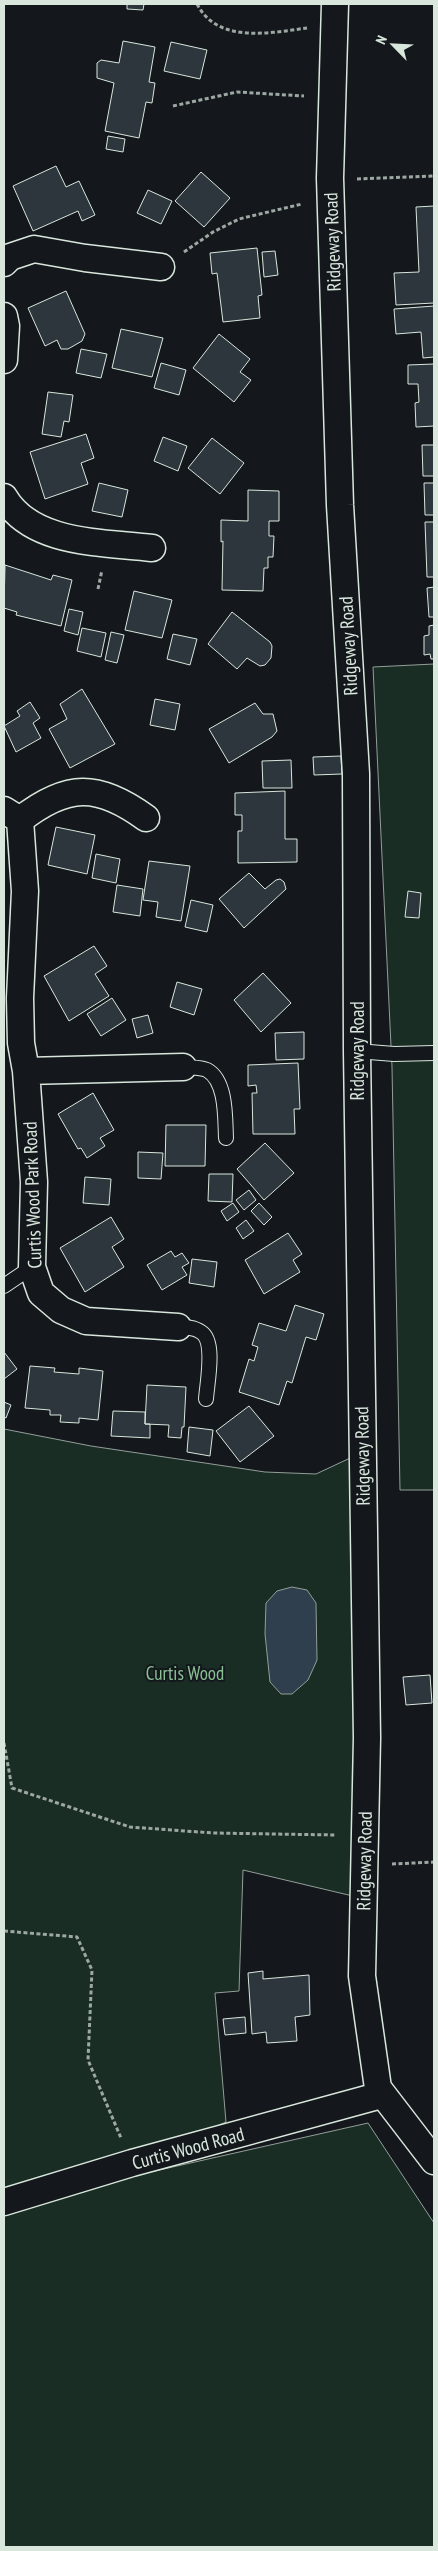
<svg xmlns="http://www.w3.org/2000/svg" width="438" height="2551" font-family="'PT Sans Narrow',sans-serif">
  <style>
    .green { fill: #1a2d24; stroke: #939e99 }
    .water { fill: #2f3f4d; stroke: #939e99 }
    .building { fill: #2c363c; stroke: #d8e6dc }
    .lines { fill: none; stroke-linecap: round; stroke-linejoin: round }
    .lane-casing { stroke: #d8e6dc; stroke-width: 16 }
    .street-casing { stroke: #d8e6dc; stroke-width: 29 }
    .path { stroke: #9da8a2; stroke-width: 3; stroke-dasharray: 4 2.5; stroke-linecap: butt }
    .lane { stroke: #14181c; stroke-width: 14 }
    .street { stroke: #14181c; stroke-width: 26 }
    .labels { text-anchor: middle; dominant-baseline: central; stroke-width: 4; stroke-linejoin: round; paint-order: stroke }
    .street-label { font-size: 19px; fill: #d8e6dc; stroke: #14181c }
    .park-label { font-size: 19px; fill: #8ac095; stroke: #14181c }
  </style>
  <rect width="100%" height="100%" fill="#14181c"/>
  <!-- green -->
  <path class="green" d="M434,664V1490H400L392,1067L373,667Z
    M4,1429L91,1446L265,1472L316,1474L363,1452L357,1897L243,1870L239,1991L215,1993L226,2122L132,2163L4,2202Z
    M368,2123L434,2223V2547H4V2205Z"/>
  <!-- water -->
  <path class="water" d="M292,1587L307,1590L316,1603L317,1660L308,1680L292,1694H281L270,1682L265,1634L266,1603L277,1591Z"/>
  <!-- building -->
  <path class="building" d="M127,4H144L143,10L127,9Z
    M123,41L155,47L149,82L155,83L152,103L146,102L139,138L105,131L114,83L97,78V63L101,60L119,63Z
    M171,42L207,50L200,79L164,71Z
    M108,136L125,139L123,152L106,149Z
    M56,166L66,187L79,181L95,215L82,221L78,211L33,231L13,186Z
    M201,172L230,198L204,227L175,201Z
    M148,190L172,201L161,224L137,213Z
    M434,206V303L396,305L394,273L419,272L416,207Z
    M257,248L262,295L258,296L260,318L223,322L217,273L212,274L210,253Z
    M275,251L278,275L264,277L262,252Z
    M66,291L85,334L82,341L68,349H61L57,340L45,346L28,308Z
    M434,306V357L423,358L421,332L396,334L394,309Z
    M121,329L163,338L152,377L112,368Z
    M219,334L250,359L240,372L251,380L234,402L193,368Z
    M81,349L107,354L101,378L76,373Z
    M161,363L186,370L179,395L154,388Z
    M434,364V426L416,427L415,403L419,402L418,384H408V365Z
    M48,392L73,395L69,422L64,421L61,437L42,434Z
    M86,434L94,458L81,463L88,484L45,499L30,452Z
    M163,437L187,446L178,471L154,461Z
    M212,438L244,463L220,494L188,468Z
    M422,445H434V476H423Z
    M99,483L128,490L122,517L92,511Z
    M424,483H434V515H425Z
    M248,490L279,491V521H269V536H274L273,557H268V568H264L263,591L222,590L223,541L221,542V520L248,521Z
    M425,522H434V577H427Z
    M5,565L51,580L53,575L72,580L61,626L16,615L17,612L4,608Z
    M434,587V617H429L427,588Z
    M134,591L172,600L162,638L125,630Z
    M69,609L83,612L78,635L64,631Z
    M232,612L270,642L272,646L271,658L265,665L260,666L247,658L237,669L208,644Z
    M434,625V659H431L430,654L424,655V636L429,635V626Z
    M82,628L106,633L101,657L77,651Z
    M111,632L124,635L117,663L105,660Z
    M173,634L197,639L190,665L167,659Z
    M82,689L115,744L70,768L49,729L67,719L60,704Z
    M155,699L180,704L175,730L150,725Z
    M30,702L40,718L33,723L41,738L16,752L4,726L20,716L17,711Z
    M255,703L263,714H273L277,731L272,737L229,763L209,729Z
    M341,756L342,774L314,775L313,757Z
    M291,760L292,788H263L262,761Z
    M285,791V839H297V862L238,863V831H242V815H235V793Z
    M56,827L95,835L87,874L48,865Z
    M96,854L120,859L116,883L92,878Z
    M149,861L190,866L181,921L156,917L158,902L143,900Z
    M249,873L265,889L276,880L280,879L284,882L286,889L244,928L219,899Z
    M117,885L143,889L140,916L113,912Z
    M408,891L421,893L419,918L405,917Z
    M191,900L213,905L207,932L185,927Z
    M94,946L107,966L95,974L109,996L69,1021L44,976Z
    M263,973L291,1003L261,1032L234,1000Z
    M177,982L202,989L194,1015L170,1007Z
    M112,998L126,1020L101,1036L87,1014Z
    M148,1015L153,1033L137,1038L132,1019Z
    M304,1032V1059L276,1060L275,1033Z
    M298,1063L300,1109H294L295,1134H253L252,1093H257L256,1085L248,1086V1065Z
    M93,1093L114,1130L100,1138L105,1146L87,1158L81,1148L78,1149L58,1114Z
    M166,1125H206L205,1166H165Z
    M265,1143L294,1173L264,1200L237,1169Z
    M138,1152L163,1153L161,1179L138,1178Z
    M209,1174H233L232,1202L208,1201Z
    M85,1177L111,1179L109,1205L83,1203Z
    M249,1190L256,1200L244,1210L236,1200Z
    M233,1203L239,1212L227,1221L221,1211Z
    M259,1203L272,1217L264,1225L251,1211Z
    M111,1217L124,1239L112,1247L124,1267L85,1292L60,1248Z
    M246,1220L254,1231L243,1239L236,1228Z
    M288,1233L302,1254L293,1260L300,1272L264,1294L245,1260Z
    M171,1251L175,1257L182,1253L189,1263L182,1267L187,1275L162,1290L147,1265Z
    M192,1259L217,1262L214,1287L189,1283Z
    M295,1305L324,1314L316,1340L306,1337L292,1383L287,1381L279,1405L239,1392L249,1359L254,1361L258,1347L252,1345L259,1323L286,1331Z
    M4,1352L17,1369L4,1379Z
    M30,1366L55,1368L54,1372L79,1374V1368L103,1371L98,1420L79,1418V1423L60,1422L61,1415H50V1410L25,1408Z
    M147,1385L186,1387L184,1427H182L181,1438L168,1437L169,1425L145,1424Z
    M4,1402L11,1405L6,1418L4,1417Z
    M249,1406L274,1436L240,1462L216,1431Z
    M113,1411L145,1412V1424H150V1438L111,1436Z
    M189,1427L213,1430L210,1456L187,1452Z
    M430,1675L432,1703L406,1705L403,1677Z
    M263,1971V1979L309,1975L310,2015L295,2017L297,2041L267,2043L266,2032L252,2034L248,1973Z
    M245,2017L246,2033L225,2035L223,2019Z"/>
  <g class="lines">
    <!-- lane casing -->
    <g class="lane-casing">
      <path id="lane" d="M357,1051L394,1054L434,1053
        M183,1067C191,1068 200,1067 207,1070C227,1081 225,1119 226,1138
        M4,1286L32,1267
        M178,1327C185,1327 194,1327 201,1332C216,1341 207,1383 206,1399"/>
    </g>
    <!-- street casing -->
    <g class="street-casing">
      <path id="street" d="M335,4L330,178L340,505L356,774L357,1051L367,1738L362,1976L378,2088L434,2161
        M4,263L10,257L34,249L85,258L161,267
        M4,316L6,326L4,360
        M4,497C32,545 103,542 152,548
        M4,810L20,820L25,891L20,998L21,1043L26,1071L34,1182L32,1267L41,1293L61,1310L86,1321L178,1327
        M20,820C67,783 98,783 146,818
        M26,1071L183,1067
        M4,2202L132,2163L374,2097"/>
    </g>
    <!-- path -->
    <path class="path" d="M197,4C218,44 269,33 307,28
      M173,106L237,92L304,96
      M357,179L434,176
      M184,252L213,232L239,219L302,204
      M98,589L102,570
      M4,1743L12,1788L130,1827L213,1833L336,1835
      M392,1864L434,1862
      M4,1931L77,1937L92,1970L88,2060L121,2138"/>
    <!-- lane -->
    <use href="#lane" class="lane"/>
    <!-- street -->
    <use href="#street" class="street"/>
  </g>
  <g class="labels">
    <!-- street labels -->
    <g class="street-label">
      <text transform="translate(332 242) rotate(-92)">Ridgeway Road</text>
      <text transform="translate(348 646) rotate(-93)">Ridgeway Road</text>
      <text transform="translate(357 1051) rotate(-90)">Ridgeway Road</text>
      <text transform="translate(32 1195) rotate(-92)">Curtis Wood Park Road</text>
      <text transform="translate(362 1456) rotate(-91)">Ridgeway Road</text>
      <text transform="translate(364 1861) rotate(-89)">Ridgeway Road</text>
      <text transform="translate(188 2148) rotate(-15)">Curtis Wood Road</text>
    </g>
    <!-- park labels -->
    <g class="park-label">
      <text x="185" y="1673">Curtis Wood</text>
    </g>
  </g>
  <!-- border -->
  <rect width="438" height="2551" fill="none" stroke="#d8e6dc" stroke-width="10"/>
  <!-- north arrow -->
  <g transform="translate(393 45) rotate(294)" stroke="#14181c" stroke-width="4" paint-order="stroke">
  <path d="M0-4L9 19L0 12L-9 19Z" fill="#d8e6dc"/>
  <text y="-8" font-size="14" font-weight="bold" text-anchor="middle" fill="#d8e6dc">N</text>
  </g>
</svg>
